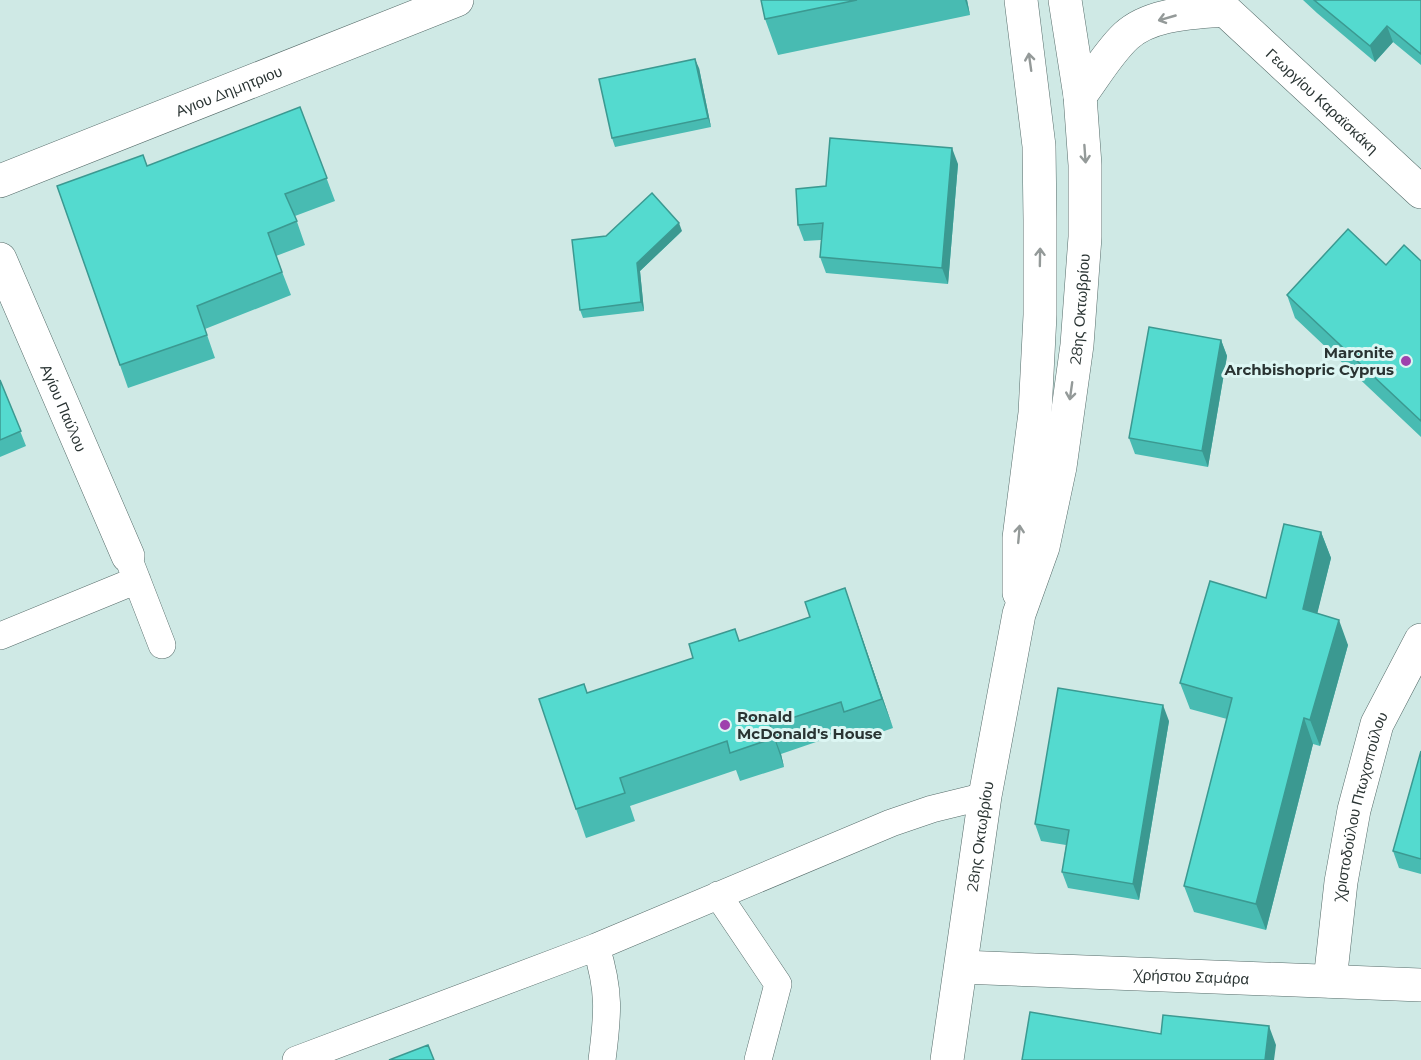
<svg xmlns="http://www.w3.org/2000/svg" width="1421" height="1060" font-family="Montserrat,sans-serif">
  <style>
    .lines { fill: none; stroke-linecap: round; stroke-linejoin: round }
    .lane-casing { stroke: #566c6a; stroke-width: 28 }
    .street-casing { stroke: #566c6a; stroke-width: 34 }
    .secondary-casing { stroke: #566c6a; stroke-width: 34 }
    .lane { stroke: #fff; stroke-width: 27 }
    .street { stroke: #fff; stroke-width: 33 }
    .secondary { stroke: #fff; stroke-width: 33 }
    .wall { fill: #48bbb2 }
    .shaded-wall { fill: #3b9991 }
    .building { fill: #54dacf; stroke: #3b9991; stroke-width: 1.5 }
    .oneway { stroke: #949a99 }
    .poi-dot { fill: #9e42ad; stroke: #dcf6f3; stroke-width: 2 }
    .labels { text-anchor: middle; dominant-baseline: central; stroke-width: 6; stroke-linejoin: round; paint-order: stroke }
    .street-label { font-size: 15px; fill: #2a3433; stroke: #dcf6f3 }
    .poi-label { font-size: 15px; font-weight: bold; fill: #2a3433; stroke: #dcf6f3; text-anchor: end }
  </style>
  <rect width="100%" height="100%" fill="#cfe9e5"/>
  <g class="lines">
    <!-- lane casing -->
    <g class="lane-casing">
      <path id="lane" d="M131,565L162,645
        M0,636L137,580
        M718,895L778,984L758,1060
        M596,947C610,991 608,1014 602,1060
        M296,1060L596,947L891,823L932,809L985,796"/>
    </g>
    <!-- street casing -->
    <g class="street-casing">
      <g id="street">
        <path id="s1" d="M1214,0L1421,192"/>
        <path d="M1080,96C1095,76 1108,53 1126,36C1151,13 1193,13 1224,10"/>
        <path id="s2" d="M0,181L457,0"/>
        <path id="s3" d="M0,259L128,556"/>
        <path id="s4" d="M961,967L1421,985"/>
        <path id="s5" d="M1330,981L1341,882L1354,810L1377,724L1421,640"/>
      </g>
    </g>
    <!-- secondary casing -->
    <g class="secondary-casing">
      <g id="secondary">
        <path d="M1019,593V538L1035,413L1040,315V220L1039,146L1021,0"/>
        <path id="s6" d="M947,1060L985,796L1019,614L1043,547L1060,467L1077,345L1085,237V165L1080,96L1065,0"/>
      </g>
    </g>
    <!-- lane -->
    <use href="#lane" class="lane"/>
    <!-- street -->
    <use href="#street" class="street"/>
    <!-- secondary -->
    <use href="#secondary" class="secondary"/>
  </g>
  <!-- wall -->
  <path class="wall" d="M761,0H967L970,15L778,55L765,19Z
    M1303,0H1421V65L1393,42L1375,62L1317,13Z
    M699,68L711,127L615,147L612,138Z
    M300,107L335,201L295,216L305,245L276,256L291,295L205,329L215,358L128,388L57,186L147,166Z
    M958,164L948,284L826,273L820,257L821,240L804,241L798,225L826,186Z
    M682,231L640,271L644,311L583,318L580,310Z
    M1421,261V437L1295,318L1287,295Z
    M1221,340L1227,356L1208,467L1135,454L1129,438Z
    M0,380L26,446L0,457Z
    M1321,532L1331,558L1317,613L1348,645L1320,746L1313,744L1266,930L1194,912L1184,886L1227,719L1190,709L1180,683L1266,598Z
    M855,617L893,728L855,741L851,730L781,754L784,767L740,781L736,770L630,806L635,821L586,838L576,809L587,693L693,658Z
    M1169,721L1139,900L1068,888L1062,872L1066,845L1041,841L1035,824Z
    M1421,751V874L1399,868L1393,851Z"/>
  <!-- shaded-wall -->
  <path class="shaded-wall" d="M965,0H967L970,15Z
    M1387,26L1393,42L1375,62L1370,46Z
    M695,59L699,68L711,127L708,118Z
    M952,148L958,164L948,284L942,268Z
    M679,223L682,231L640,271L644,311L641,302L637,263Z
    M1221,340L1227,356L1208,467L1202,451Z
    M1321,532L1331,558L1312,635L1303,609Z
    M845,588L855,617L893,728L882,699Z
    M1339,620L1348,645L1320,746L1310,720Z
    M1163,705L1169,721L1139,900L1133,884Z
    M1304,718L1313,744L1266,930L1256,904Z
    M770,725L781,754L784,767L774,738Z
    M1269,1026L1276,1045L1274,1060H1265Z"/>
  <!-- building -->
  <path class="building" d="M761,0H857L765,19Z
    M1314,0H1421V54L1387,26L1370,46Z
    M695,59L708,118L612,138L599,79Z
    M300,107L327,178L285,194L297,221L268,233L282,272L197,306L207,335L120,365L57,186L143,155L147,166Z
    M830,138L952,148L942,268L820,257L823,223L798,225L796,189L826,186Z
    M652,193L679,223L637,263L641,302L580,310L572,240L606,236Z
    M1348,229L1386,265L1404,245L1421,261V421L1287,295Z
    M1149,327L1221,340L1202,451L1129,438Z
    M0,380L21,431L0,440Z
    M1284,524L1321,532L1303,609L1339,620L1310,720L1304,718L1256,904L1184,886L1232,698L1180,683L1210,581L1266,598Z
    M845,588L882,699L844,712L841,702L770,725L774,738L730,753L727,741L620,778L625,793L576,809L539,699L584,684L587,693L693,658L689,644L735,629L739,641L810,617L805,602Z
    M1058,688L1163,705L1133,884L1062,872L1069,830L1035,824Z
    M1421,751V859L1393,851Z
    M1030,1012L1161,1034L1163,1015L1269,1026L1265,1060H1022Z
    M428,1045L434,1060H389Z"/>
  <!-- one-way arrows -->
  <defs><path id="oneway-shaft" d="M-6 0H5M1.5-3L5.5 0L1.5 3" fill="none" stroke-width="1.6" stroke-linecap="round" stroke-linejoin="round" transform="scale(1.5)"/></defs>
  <g class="oneway">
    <use href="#oneway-shaft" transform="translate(1167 18) rotate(164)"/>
    <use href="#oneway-shaft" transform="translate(1030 62) rotate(-98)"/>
    <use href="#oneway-shaft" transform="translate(1085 154) rotate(86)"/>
    <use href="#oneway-shaft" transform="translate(1040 257) rotate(-89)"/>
    <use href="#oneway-shaft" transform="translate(1071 391) rotate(98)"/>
    <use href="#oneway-shaft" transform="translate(1019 534) rotate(-85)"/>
  </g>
  <!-- markers -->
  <g class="poi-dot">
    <circle cx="1406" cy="361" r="6"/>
    <circle cx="725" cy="725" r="6"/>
  </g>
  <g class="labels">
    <!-- street labels -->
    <g class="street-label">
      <text stroke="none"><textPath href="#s2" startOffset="246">Αγιου Δημητριου</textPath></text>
      <text stroke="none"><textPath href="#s1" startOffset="148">Γεωργίου Καραϊσκάκη</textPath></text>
      <text stroke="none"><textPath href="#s6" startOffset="764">28ης Οκτωβρίου</textPath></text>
      <text stroke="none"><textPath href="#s3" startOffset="162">Αγίου Παύλου</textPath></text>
      <text stroke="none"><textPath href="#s5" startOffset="178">Χριστοδούλου Πτωχοπούλου</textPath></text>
      <text stroke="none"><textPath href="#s6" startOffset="226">28ης Οκτωβρίου</textPath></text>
      <text stroke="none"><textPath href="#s4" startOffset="231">Χρήστου Σαμάρα</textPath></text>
    </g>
    <!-- poi labels -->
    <g class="poi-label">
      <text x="1394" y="352">Maronite<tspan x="1394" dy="17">Archbishopric Cyprus</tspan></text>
      <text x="737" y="716" text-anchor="start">Ronald<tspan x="737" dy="17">McDonald's House</tspan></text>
    </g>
  </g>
</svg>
